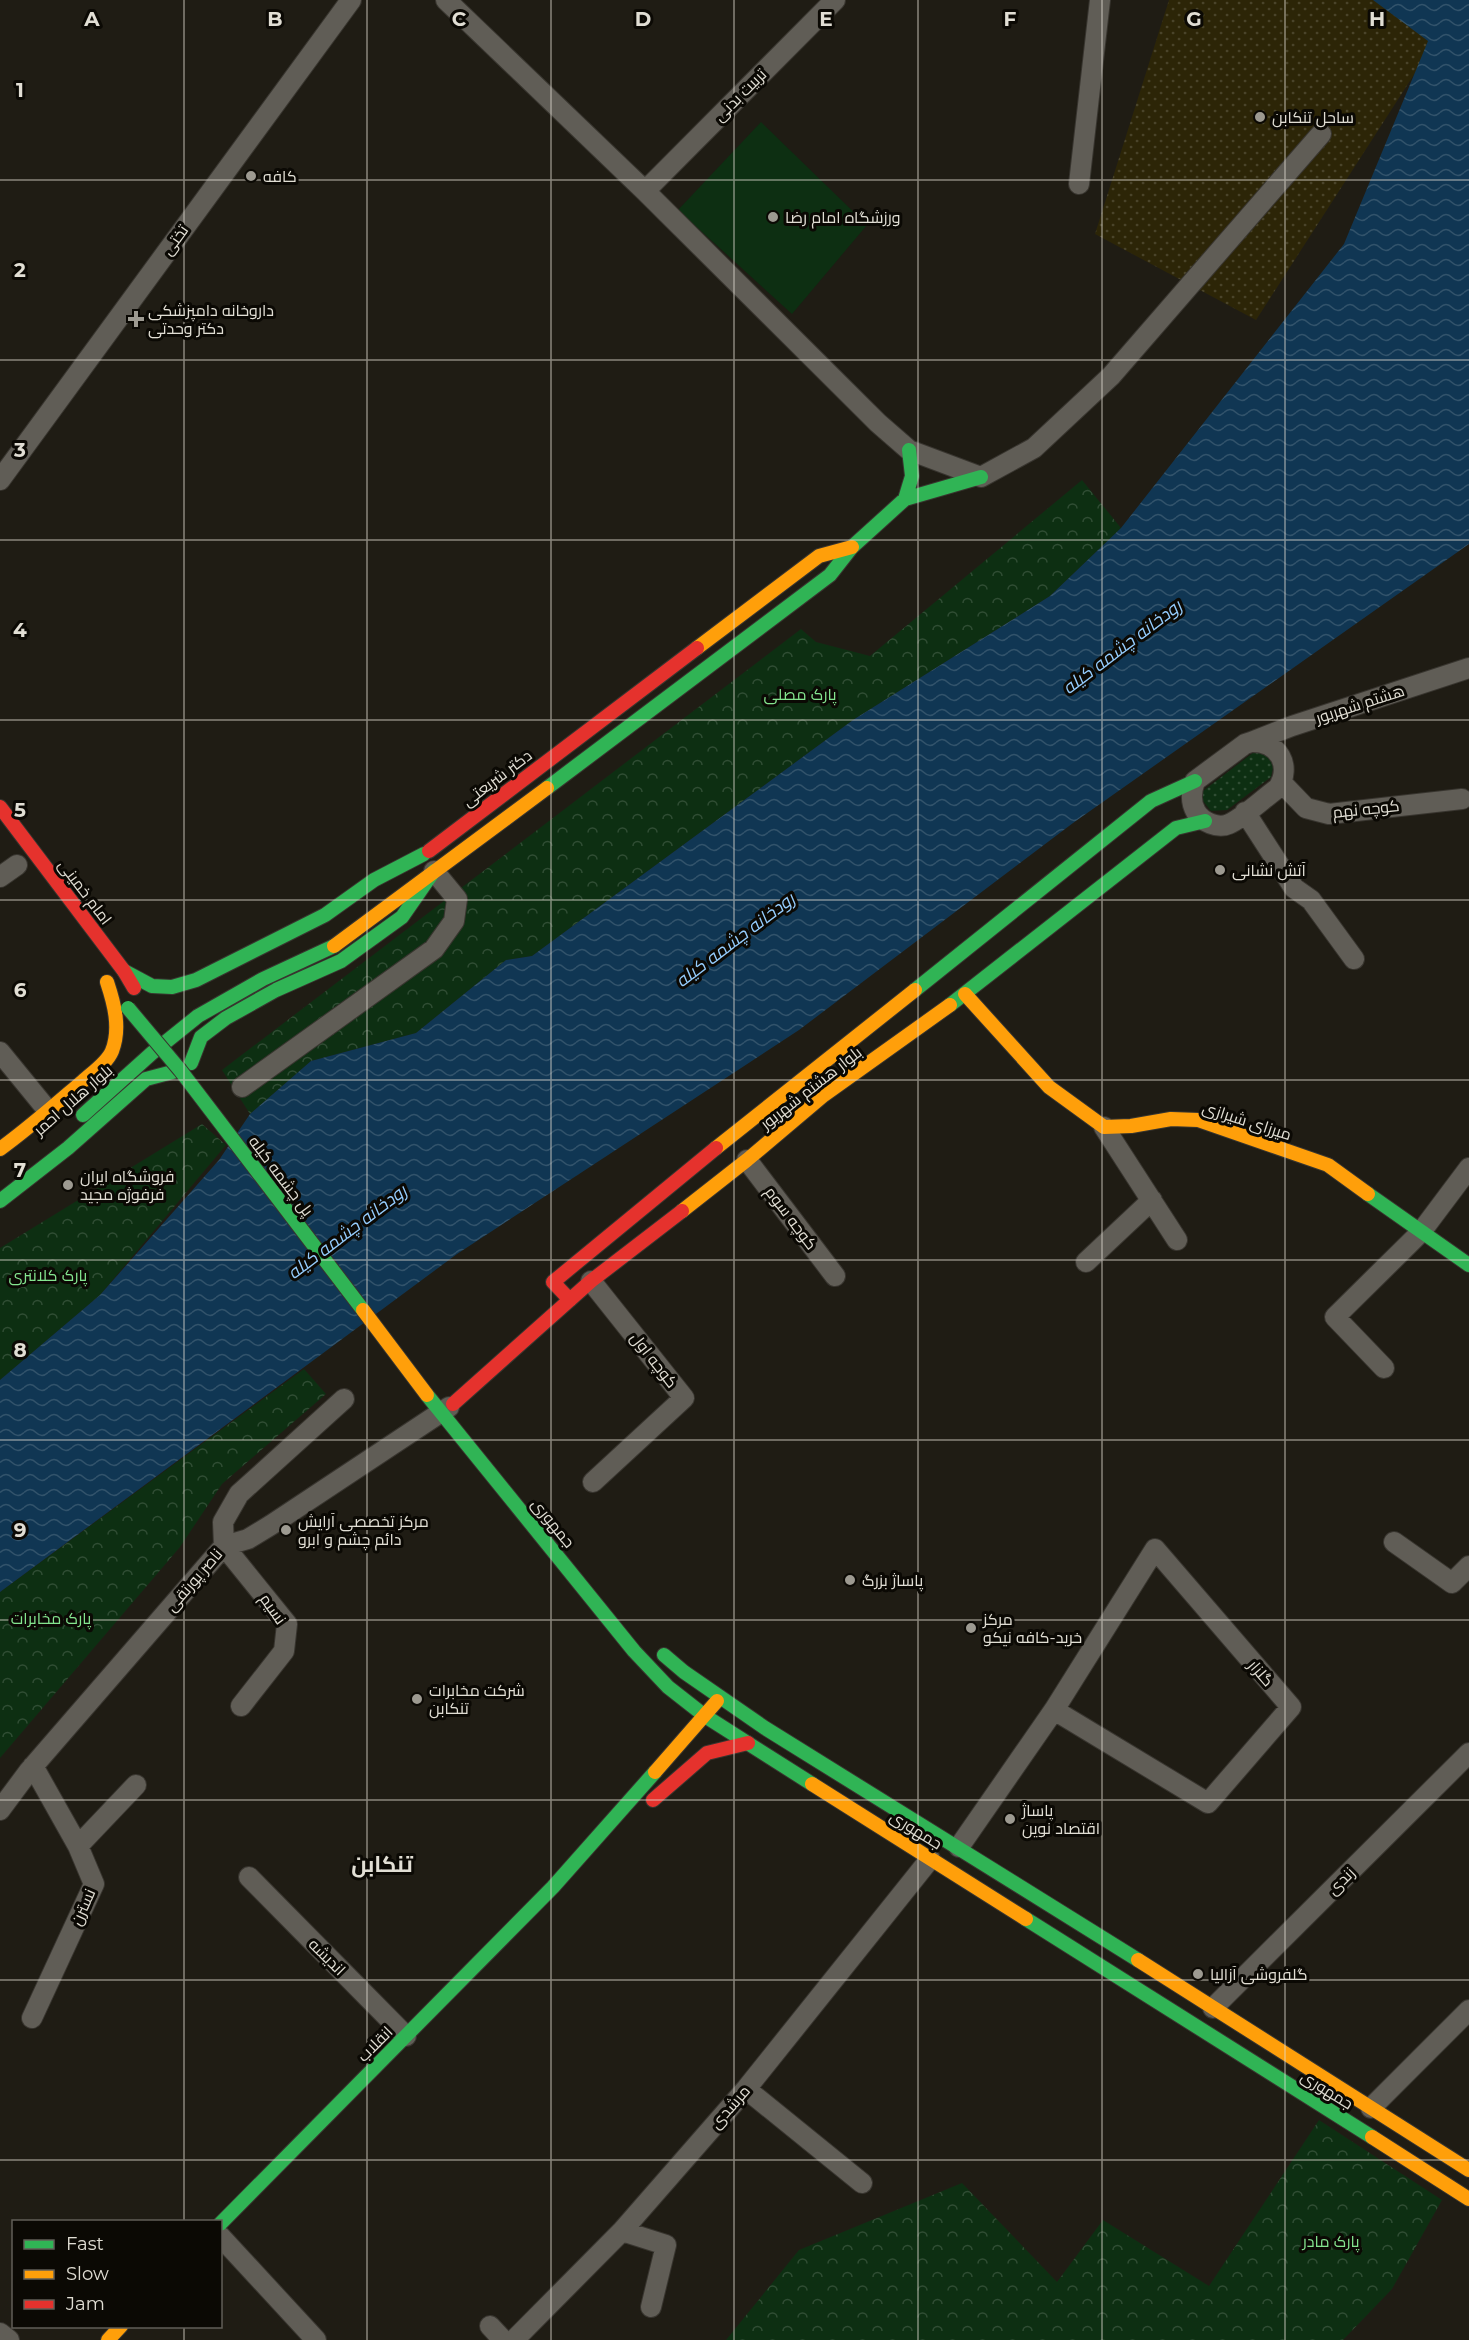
<svg xmlns="http://www.w3.org/2000/svg" width="1469" height="2340" font-family="Montserrat,Cairo,sans-serif">
  <style>
    .grass { fill: url(#grass-dots) }
    .forest { fill: url(#forest-crowns) }
    .sand { fill: url(#sand-dots) }
    .pitch { fill: #0d2f12 }
    .water { fill: url(#water-waves) }
    .lines { fill: none; stroke-linecap: round; stroke-linejoin: round }
    .street-casing { stroke: #38352f; stroke-width: 22 }
    .fast-casing { stroke: #38352f; stroke-width: 16 }
    .slow-casing { stroke: #38352f; stroke-width: 16 }
    .jam-casing { stroke: #38352f; stroke-width: 16 }
    .street { stroke: #605d56; stroke-width: 20 }
    .fast { stroke: #30b455; stroke-width: 14 }
    .slow { stroke: #ff9f0a; stroke-width: 14 }
    .jam { stroke: #e5322d; stroke-width: 14 }
    .fast-bridge-casing { stroke: #38352f; stroke-width: 16; stroke-linecap: butt }
    .slow-bridge-casing { stroke: #38352f; stroke-width: 16; stroke-linecap: butt }
    .fast-bridge { stroke: #30b455; stroke-width: 14 }
    .slow-bridge { stroke: #ff9f0a; stroke-width: 14 }
    .grid { fill: none; stroke: #e1ded4; stroke-width: 1.5; stroke-opacity: 0.55 }
    .poi-dot { fill: #9d9a91; stroke: #0b0904; stroke-width: 2 }
    .labels { text-anchor: middle; dominant-baseline: central; stroke-width: 6; stroke-linejoin: round; paint-order: stroke }
    .street-label { font-size: 16px; fill: #e1ded4; stroke: #0b0904 }
    .poi-label { font-size: 16px; fill: #e1ded4; stroke: #0b0904; text-anchor: start }
    .park-label { font-size: 16px; fill: #84e58f; stroke: #0b0904 }
    .water-label { font-size: 18px; font-style: italic; fill: #95cdfe; stroke: #0b0904 }
    .district-label { font-size: 22px; font-weight: bold; fill: #e1ded4; stroke: #0b0904 }
    .grid-label { font-size: 20px; text-anchor: middle; font-weight: bold; fill: #e1ded4; stroke: #0b0904; stroke-width: 6; stroke-linejoin: round; paint-order: stroke }
  </style>
  <defs>
    <pattern id="grass-dots" width="8" height="8" patternUnits="userSpaceOnUse" patternTransform="scale(1.5)"><rect width="8" height="8" fill="#0d2f12"/><path d="M2 2h.1M6 6h.1" fill="none" stroke="#304d34" stroke-width="1.8" stroke-linecap="round"/></pattern>
    <pattern id="forest-crowns" width="20" height="18" patternUnits="userSpaceOnUse" patternTransform="scale(1.5)"><rect width="20" height="18" fill="#0d2f12"/><path d="M2 6a3 3 0 1 1 6 0M12 15a3 3 0 1 1 6 0" fill="none" stroke="#304d34"/></pattern>
    <pattern id="sand-dots" width="8" height="8" patternUnits="userSpaceOnUse" patternTransform="scale(1.5)"><rect width="8" height="8" fill="#2c2507"/><path d="M2 2h.1M6 6h.1" fill="none" stroke="#4a442a" stroke-width="1.8" stroke-linecap="round"/></pattern>
    <pattern id="water-waves" width="16" height="10" patternUnits="userSpaceOnUse" patternTransform="scale(1.5)"><rect width="16" height="10" fill="#103653"/><path d="M0 5q4-4 8 0t8 0" fill="none" stroke="#32536b"/></pattern>
  </defs>
  <rect width="100%" height="100%" fill="#1f1c14"/>
  <!-- grass -->
  <path class="grass" d="M1254,752L1263,753L1271,759L1273,768L1271,777L1227,810L1211,811L1203,801V791Z"/>
  <!-- forest -->
  <path class="forest" d="M1082,480L1121,528L1050,596L853,720L532,956L506,960L416,1033L311,1061L250,1114L222,1070L801,629L816,642L870,656Z
    M202,1124L226,1145L100,1295L0,1380V1248Z
    M304,1369L326,1394L222,1484L180,1547L0,1758V1592Z
    M1319,2120L1442,2200L1392,2289L1343,2340H726L799,2250L962,2183L1057,2282L1103,2220L1209,2286Z"/>
  <!-- sand -->
  <path class="sand" d="M1169,0H1462L1256,320L1095,234Z"/>
  <!-- pitch -->
  <path class="pitch" d="M761,122L867,225L792,314L678,210Z"/>
  <!-- water -->
  <path class="water" d="M1373,0H1469V544L1073,823L799,1030L457,1254L0,1592V1380L100,1295L219,1160L250,1114L311,1061L416,1033L506,960L532,956L853,720L1050,596L1121,528L1344,244L1428,41Z"/>
  <g class="lines">
    <!-- street casing -->
    <g class="street-casing">
      <path id="street" d="M446,0L645,191L878,423L909,450L981,477L1034,448L1111,376L1321,134
        M1079,184L1100,0
        M645,191L835,0
        M0,480L351,0
        M1251,742C1279,741 1292,766 1278,788C1264,798 1243,818 1229,824C1218,829 1202,822 1196,812C1190,802 1191,792 1195,781L1245,744Z
        M1251,742L1292,726L1469,668
        M1281,782L1306,808L1329,814L1462,799
        M1245,812L1294,888L1311,900L1354,959
        M0,877L17,865
        M0,1052L49,1112
        M242,1087L434,949L454,921L457,899L434,871
        M1104,1127L1177,1240
        M747,1160L835,1276
        M1086,1262L1152,1200
        M591,1281L684,1398L593,1482
        M1384,1368L1335,1317L1421,1232L1469,1168
        M1394,1542L1452,1583L1469,1566
        M224,1546L287,1624L284,1651L241,1706
        M224,1546L223,1522L239,1494L344,1399
        M0,1810L29,1771L224,1546L248,1539L271,1525L449,1407
        M78,1846L136,1785
        M959,1847L1054,1710L1155,1549L1291,1707L1208,1803L1054,1710
        M249,1877L406,2036
        M1213,2008L1469,1753
        M32,2018L94,1884L78,1846L33,1766
        M746,2089L862,2183
        M1371,2108L1469,2010
        M622,2231L666,2245L651,2307
        M220,2236L316,2340
        M490,2326L503,2340
        M0,2333L9,2340
        M514,2340L622,2231L746,2089L930,1859"/>
    </g>
    <!-- fast casing -->
    <g class="fast-casing">
      <path id="fast" d="M905,499L912,476L909,450
        M547,788L830,575L852,547L905,499L981,477
        M124,971L152,986L172,987L196,980L325,915L374,880L424,854
        M915,990L1151,801L1195,781
        M950,1005L1176,828L1205,821
        M191,1063L201,1037L226,1018L276,990L341,961L402,917L434,871
        M83,1115L152,1053L198,1016L263,979L334,946
        M1368,1194L1469,1265
        M0,1201L68,1148L146,1079L180,1070
        M427,1395L634,1651L668,1687L705,1716L812,1784
        M664,1655L684,1672L765,1728L1138,1960
        M1026,1919L1372,2137
        M220,2224L553,1887L655,1772"/>
    </g>
    <!-- slow casing -->
    <g class="slow-casing">
      <path id="slow" d="M697,648L819,556L852,547
        M334,946L547,788
        M965,994L1049,1087L1104,1127L1131,1126L1171,1119L1198,1120L1328,1165L1368,1194
        M716,1148L915,990
        M0,1149C29,1128 56,1104 83,1081C93,1072 107,1063 112,1051C121,1028 114,1003 107,982
        M682,1211L747,1160L824,1095L950,1005
        M655,1772L717,1701
        M812,1784L1026,1919
        M1138,1960L1469,2170
        M1372,2137L1469,2199
        M108,2340L121,2326"/>
    </g>
    <!-- jam casing -->
    <g class="jam-casing">
      <path id="jam" d="M0,807L124,971L134,988
        M429,851L697,648
        M570,1300L553,1282L716,1148
        M453,1404L591,1281L682,1211
        M653,1800L707,1753L748,1743"/>
    </g>
    <!-- street -->
    <use href="#street" class="street"/>
    <!-- fast -->
    <use href="#fast" class="fast"/>
    <!-- slow -->
    <use href="#slow" class="slow"/>
    <!-- jam -->
    <use href="#jam" class="jam"/>
    <!-- fast-bridge casing -->
    <g class="fast-bridge-casing">
      <path id="fast-bridge" d="M128,1008L180,1070L363,1310"/>
    </g>
    <!-- slow-bridge casing -->
    <g class="slow-bridge-casing">
      <path id="slow-bridge" d="M363,1310L427,1395"/>
    </g>
    <!-- fast-bridge -->
    <use href="#fast-bridge" class="fast-bridge"/>
    <!-- slow-bridge -->
    <use href="#slow-bridge" class="slow-bridge"/>
  </g>
  <!-- grid -->
  <path class="grid" d="M184,0V2222M367,0V2340M551,0V2340M734,0V2340M918,0V2340M1102,0V2340M1285,0V2340M0,180H1469M0,360H1469M0,540H1469M0,720H1469M0,900H1469M0,1080H1469M0,1260H1469M0,1440H1469M0,1620H1469M0,1800H1469M0,1980H1469M0,2160H1469M184,2326V2340"/>
  <!-- markers -->
  <g class="poi-dot">
    <circle cx="1260" cy="117" r="6"/>
    <circle cx="251" cy="176" r="6"/>
    <circle cx="773" cy="217" r="6"/>
    <path d="M133 310h6v6h6v6h-6v6h-6v-6h-6v-6h6z"/>
    <circle cx="1220" cy="870" r="6"/>
    <circle cx="68" cy="1185" r="6"/>
    <circle cx="286" cy="1530" r="6"/>
    <circle cx="850" cy="1580" r="6"/>
    <circle cx="971" cy="1628" r="6"/>
    <circle cx="417" cy="1699" r="6"/>
    <circle cx="1010" cy="1819" r="6"/>
    <circle cx="1198" cy="1974" r="6"/>
  </g>
  <g class="labels">
    <!-- street labels -->
    <g class="street-label">
      <text transform="translate(740 95) rotate(-45)">تربیت بدنی</text>
      <text transform="translate(175 240) rotate(-54)">تختی</text>
      <text transform="translate(1360 704) rotate(-18)">هشتم شهریور</text>
      <text transform="translate(497 778) rotate(-37)">دکتر شریعتی</text>
      <text transform="translate(1366 809) rotate(-6)">کوچه نهم</text>
      <text transform="translate(85 892) rotate(53)">امام خمینی</text>
      <text transform="translate(811 1088) rotate(-38)">بلوار هشتم شهریور</text>
      <text transform="translate(73 1100) rotate(-41)">بلوار هلال احمر</text>
      <text transform="translate(1247 1121) rotate(18)">میرزای شیرازی</text>
      <text transform="translate(281 1176) rotate(53)">پل چشمه کیله</text>
      <text transform="translate(791 1218) rotate(53)">کوچه سوم</text>
      <text transform="translate(654 1360) rotate(52)">کوچه اول</text>
      <text transform="translate(553 1523) rotate(51)">جمهوری</text>
      <text transform="translate(194 1580) rotate(-49)">ناصر پورتقی</text>
      <text transform="translate(273 1609) rotate(55)">نسیم</text>
      <text transform="translate(1261 1673) rotate(49)">گلزار</text>
      <text transform="translate(916 1830) rotate(32)">جمهوری</text>
      <text transform="translate(1341 1881) rotate(-45)">زندی</text>
      <text transform="translate(83 1907) rotate(-66)">نسترن</text>
      <text transform="translate(327 1957) rotate(45)">اندیشه</text>
      <text transform="translate(375 2044) rotate(-45)">انقلاب</text>
      <text transform="translate(1327 2090) rotate(32)">جمهوری</text>
      <text transform="translate(730 2107) rotate(-49)">مرشدی</text>
    </g>
    <!-- poi labels -->
    <g class="poi-label">
      <text x="1272" y="117">ساحل تنکابن</text>
      <text x="263" y="176">کافه</text>
      <text x="785" y="217">ورزشگاه امام رضا</text>
      <text x="148" y="310">داروخانه دامپزشکی<tspan x="148" dy="18">دکتر وحدتی</tspan></text>
      <text x="1232" y="870">آتش نشانی</text>
      <text x="80" y="1176">فروشگاه ایران<tspan x="80" dy="18">فرفوژه مجید</tspan></text>
      <text x="298" y="1521">مرکز تخصصی آرایش<tspan x="298" dy="18">دائم چشم و ابرو</tspan></text>
      <text x="862" y="1580">پاساژ بزرگ</text>
      <text x="983" y="1619">مرکز<tspan x="983" dy="18">خرید-کافه نیکو</tspan></text>
      <text x="429" y="1690">شرکت مخابرات<tspan x="429" dy="18">تنکابن</tspan></text>
      <text x="1022" y="1810">پاساژ<tspan x="1022" dy="18">اقتصاد نوین</tspan></text>
      <text x="1210" y="1974">گلفروشی آزالیا</text>
    </g>
    <!-- park labels -->
    <g class="park-label">
      <text x="800" y="694">پارک مصلی</text>
      <text x="48" y="1275">پارک کلانتری</text>
      <text x="51" y="1618">پارک مخابرات</text>
      <text x="1331" y="2241">پارک مادر</text>
    </g>
    <!-- water labels -->
    <g class="water-label">
      <text transform="translate(1122 647) rotate(-37)">رودخانه چشمه کیله</text>
      <text transform="translate(735 940) rotate(-37)">رودخانه چشمه کیله</text>
      <text transform="translate(347 1232) rotate(-37)">رودخانه چشمه کیله</text>
    </g>
    <!-- district labels -->
    <g class="district-label">
      <text x="382" y="1864">تنکابن</text>
    </g>
  </g>
  <g class="grid-label">
    <text x="92" y="26">A</text>
    <text x="275" y="26">B</text>
    <text x="459" y="26">C</text>
    <text x="643" y="26">D</text>
    <text x="826" y="26">E</text>
    <text x="1010" y="26">F</text>
    <text x="1194" y="26">G</text>
    <text x="1377" y="26">H</text>
    <text x="20" y="97">1</text>
    <text x="20" y="277">2</text>
    <text x="20" y="457">3</text>
    <text x="20" y="637">4</text>
    <text x="20" y="817">5</text>
    <text x="20" y="997">6</text>
    <text x="20" y="1177">7</text>
    <text x="20" y="1357">8</text>
    <text x="20" y="1537">9</text>
  </g>
  <!-- legend -->
  <rect x="12" y="2220" width="210" height="108" fill="#0b0904" stroke="#615e57" stroke-width="1.5"/>
  <rect x="24" y="2240" width="30" height="9" fill="#30b455" stroke="#615e57" stroke-width="1.5"/>
  <text x="66" y="2250" font-size="18" fill="#e1ded4">Fast</text>
  <rect x="24" y="2270" width="30" height="9" fill="#ff9f0a" stroke="#615e57" stroke-width="1.5"/>
  <text x="66" y="2280" font-size="18" fill="#e1ded4">Slow</text>
  <rect x="24" y="2300" width="30" height="9" fill="#e5322d" stroke="#615e57" stroke-width="1.5"/>
  <text x="66" y="2310" font-size="18" fill="#e1ded4">Jam</text>
</svg>
